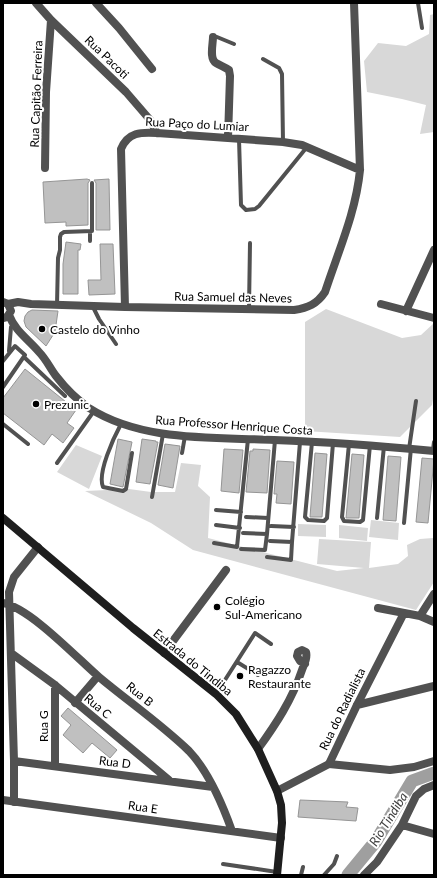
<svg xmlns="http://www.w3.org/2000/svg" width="437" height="878" font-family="Lato,sans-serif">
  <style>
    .green { fill: #d8d8d8 }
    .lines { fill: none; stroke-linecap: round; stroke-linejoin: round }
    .river { stroke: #9f9f9f; stroke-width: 13 }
    .building { fill: #c0c0c0; stroke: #959595 }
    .service { stroke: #515151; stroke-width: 4 }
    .minor { stroke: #515151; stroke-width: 8 }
    .tertiary { stroke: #515151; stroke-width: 8 }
    .secondary { stroke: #1e1e1e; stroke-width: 8 }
    .poi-dot { fill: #000; stroke: #fff; stroke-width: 1.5 }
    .labels { text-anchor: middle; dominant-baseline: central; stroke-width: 4; stroke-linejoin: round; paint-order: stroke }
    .street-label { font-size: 12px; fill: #000; stroke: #fff }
    .poi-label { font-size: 12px; fill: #000; stroke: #fff; text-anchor: start }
    .water-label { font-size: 13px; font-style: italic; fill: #404040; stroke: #fff }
  </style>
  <rect width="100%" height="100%" fill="#fff"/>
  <!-- green -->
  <path class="green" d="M434,14V132L420,134L426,105L402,99L367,92L364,61L378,43L406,46L429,34L430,15Z
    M326,309L402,338L421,335L434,323V393L432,405L400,437L305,431V322Z
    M76,445L102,456L89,489L57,472Z
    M181,463L201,465L198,486L210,497L208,538L337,571L364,568L317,564L319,539L371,542L369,568L398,564L408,556L407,545L420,539L433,538L434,582L416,610L193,550L151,523L85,491L129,489L151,492H175Z
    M371,520L399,523L398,540L369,537Z
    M298,524L326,525V537L298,536Z
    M339,525L368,528L367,541L339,538Z"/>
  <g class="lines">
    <!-- river -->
    <path class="river" d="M348,875L376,841L412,781L434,773"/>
  </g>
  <!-- building -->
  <path class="building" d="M87,179L90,180L88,183V225L66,226V222L45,223L43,182Z
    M109,179L110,230H96V183L94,180Z
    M66,242L81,244L80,250H78V294H63V264Z
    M100,244H113L115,294L89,295L88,280H101Z
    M32,310L58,311L55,332L46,346L26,327L24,321L25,316L28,312Z
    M25,369L76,410L67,423L74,428L63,443L52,434L44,445L3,413V398Z
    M118,439L132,442L123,487L110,484Z
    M142,439L156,441V442H158L150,484L136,482Z
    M165,444L180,446L173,488L158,485Z
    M224,449L243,450L239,493L221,491Z
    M253,449L270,450L267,493L246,492L250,451H253Z
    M315,453L327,454L322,517H310Z
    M352,454L364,455L359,518H346Z
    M388,456L401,457L396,521L383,520Z
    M422,458L434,459L428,523L416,522Z
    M277,461L294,462L291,504L276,503L277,494H274Z
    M68,708L117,750L110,758L92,743L83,753L63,735L71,725L61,716Z
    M300,800L348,802L346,807L358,808L356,821L298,817Z"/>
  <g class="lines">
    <!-- service -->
    <path class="service" d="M418,3L422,28
      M213,37H217L234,44
      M263,59L279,68L282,74L283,142
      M239,139L241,205L246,210L255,209L259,206L307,147
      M90,231V241
      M57,305L58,258L60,250V237L61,234L64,232L92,231V183
      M93,307L99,319L116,344
      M249,309L250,243
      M9,351L11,327
      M25,358L65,396
      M3,361L15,346L25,355L3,387
      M3,424L28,444
      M121,424C114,437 97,473 103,487L123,491L126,489L132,453
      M312,442L305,517L308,520L324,521L327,518L333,443
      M349,444L342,517L344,521L360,522L363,520L370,445
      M409,449L416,401
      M433,450L434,442
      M182,453L185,436
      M57,463L94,411
      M152,497L163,434
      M216,510L241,512
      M246,517L268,518
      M377,518L384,446
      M404,523L411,448
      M216,525L240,528
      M271,526L294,527
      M243,533L267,534L275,440
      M270,541L292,542L300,442
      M214,543L237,547L248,439
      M241,549L265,550L267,534
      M267,557L291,560L292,542
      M237,662L258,675
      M216,694L255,633L271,644
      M223,864L277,872
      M301,875L303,867
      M324,875L334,864L337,856"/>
    <!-- minor -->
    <path class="minor" d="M36,3L51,20L126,92L151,121L157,133
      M96,3L119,28L152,69
      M213,37C213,44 209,59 216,63C221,66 225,67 229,70L230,76L228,138
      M45,168L46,92L51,20
      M8,304L18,302L31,304L125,307L294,310C308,308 317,304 325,292C338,252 356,212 360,170L354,3
      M381,304L434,318
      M125,307L121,149C128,132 141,132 157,133L283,142L302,145L360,170
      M406,311L434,250
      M3,603C30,608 77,658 99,677C129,702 161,724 189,751C209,772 222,803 232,831
      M378,608L420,616L434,622
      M420,616L434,594
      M11,653L55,685L169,780
      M164,653L226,570
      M55,685V766
      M75,703L98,676
      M357,705L404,613
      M258,749C276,724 292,700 302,670C304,664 308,658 306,652L302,650L298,652L297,656L300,661L305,664
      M14,761L213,787
      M329,764L390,770L414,767L434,761
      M3,800L281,838
      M14,802V761L9,592L14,577L38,547
      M402,825L434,834
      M364,875L377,862L402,825L416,796L424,789L434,785"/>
    <!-- tertiary -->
    <path class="tertiary" d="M3,302L8,304L11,311L7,317L3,318
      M9,315C15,331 28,339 39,352C46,359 50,368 56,376C66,389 76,399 89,408C142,442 214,437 274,440C328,442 381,446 434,451
      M277,791L329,764L357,705L434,686"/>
    <!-- secondary -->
    <path class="secondary" d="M3,518L133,628L216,694L236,714L258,749L277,791L281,805L282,823L277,875"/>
  </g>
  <!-- markers -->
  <g class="poi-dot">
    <circle cx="42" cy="329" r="4"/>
    <circle cx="36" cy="404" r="4"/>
    <circle cx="217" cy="607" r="4"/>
    <circle cx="240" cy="676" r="4"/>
  </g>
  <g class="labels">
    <!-- street labels -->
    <g class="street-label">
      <text transform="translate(107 57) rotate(44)">Rua Pacoti</text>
      <text transform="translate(36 94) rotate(-88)">Rua Capitão Ferreira</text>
      <text transform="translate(197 124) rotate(3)">Rua Paço do Lumiar</text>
      <text transform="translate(233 297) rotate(1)">Rua Samuel das Neves</text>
      <text transform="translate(234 425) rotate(4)">Rua Professor Henrique Costa</text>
      <text transform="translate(193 662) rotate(39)">Estrada do Tindiba</text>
      <text transform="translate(140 694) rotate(39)">Rua B</text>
      <text transform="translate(98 706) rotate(40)">Rua C</text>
      <text transform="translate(342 709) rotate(-64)">Rua do Radialista</text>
      <text transform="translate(43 726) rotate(-90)">Rua G</text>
      <text transform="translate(115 762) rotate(7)">Rua D</text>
      <text transform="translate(143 807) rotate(8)">Rua E</text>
    </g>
    <!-- poi labels -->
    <g class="poi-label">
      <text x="50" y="329">Castelo do Vinho</text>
      <text x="44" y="404">Prezunic</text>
      <text x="225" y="600">Colégio<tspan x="225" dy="14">Sul-Americano</tspan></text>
      <text x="248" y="669">Ragazzo<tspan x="248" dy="14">Restaurante</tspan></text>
    </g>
    <!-- water labels -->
    <g class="water-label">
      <text transform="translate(388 819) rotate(-58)">Rio Tindiba</text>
    </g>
  </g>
  <!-- border -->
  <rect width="437" height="878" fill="none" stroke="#000000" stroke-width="8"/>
</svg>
